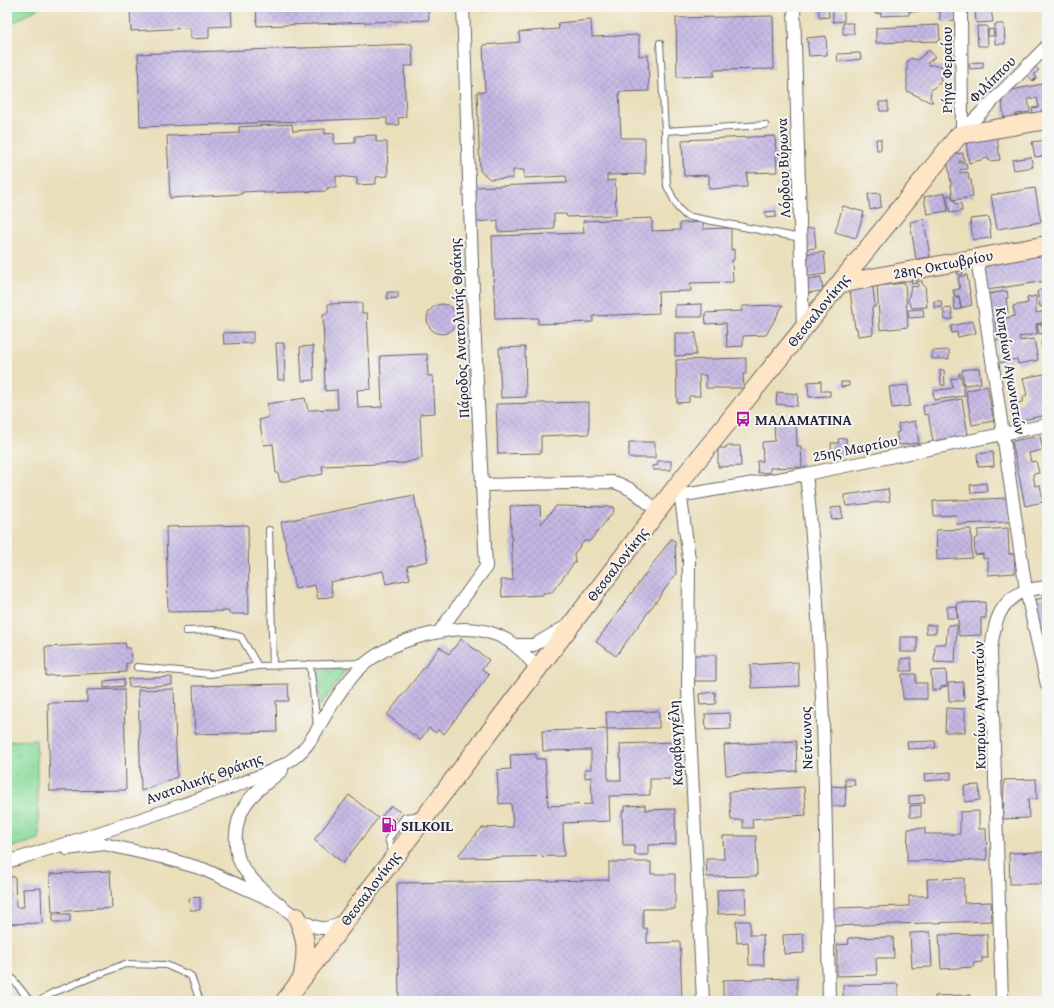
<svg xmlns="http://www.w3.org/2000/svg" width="1054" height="1008" font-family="'Gentium Book Plus',serif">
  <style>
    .grass { fill: url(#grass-tufts); stroke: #567f6c }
    .park { fill: #8adc9d; stroke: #567f6c }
    .building { fill: url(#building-cross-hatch) }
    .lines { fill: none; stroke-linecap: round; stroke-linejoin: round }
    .service-casing { stroke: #686468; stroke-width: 8 }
    .minor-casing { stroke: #686468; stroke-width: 14 }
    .secondary-casing { stroke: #686468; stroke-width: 20 }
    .service { stroke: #fff; stroke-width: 6 }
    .minor { stroke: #fff; stroke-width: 12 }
    .secondary { stroke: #fde5c5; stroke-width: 18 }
    .labels { text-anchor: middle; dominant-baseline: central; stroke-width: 4; stroke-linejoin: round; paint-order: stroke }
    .street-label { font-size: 15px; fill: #22223b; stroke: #f6f6f2 }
    .poi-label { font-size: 15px; font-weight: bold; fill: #22223b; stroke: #f6f6f2; text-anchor: start }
  </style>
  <defs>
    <pattern id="grass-tufts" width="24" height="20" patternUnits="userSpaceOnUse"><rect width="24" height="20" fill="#8adc9d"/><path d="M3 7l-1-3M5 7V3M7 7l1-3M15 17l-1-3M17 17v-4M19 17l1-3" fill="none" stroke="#77bc88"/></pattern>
    <pattern id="building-cross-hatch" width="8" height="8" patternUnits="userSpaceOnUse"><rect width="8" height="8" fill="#c4b7e3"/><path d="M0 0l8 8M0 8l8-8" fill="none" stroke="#a89dc4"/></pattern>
  </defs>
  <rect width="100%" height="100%" fill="#f6f6f2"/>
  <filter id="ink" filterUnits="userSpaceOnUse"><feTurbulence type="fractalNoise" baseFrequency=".025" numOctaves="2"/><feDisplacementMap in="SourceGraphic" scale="8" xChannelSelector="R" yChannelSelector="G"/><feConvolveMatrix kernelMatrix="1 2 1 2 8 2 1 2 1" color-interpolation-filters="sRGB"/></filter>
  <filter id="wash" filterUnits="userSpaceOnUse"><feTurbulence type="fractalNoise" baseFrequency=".012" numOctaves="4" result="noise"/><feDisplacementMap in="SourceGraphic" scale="16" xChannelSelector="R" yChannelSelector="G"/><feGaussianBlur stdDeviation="0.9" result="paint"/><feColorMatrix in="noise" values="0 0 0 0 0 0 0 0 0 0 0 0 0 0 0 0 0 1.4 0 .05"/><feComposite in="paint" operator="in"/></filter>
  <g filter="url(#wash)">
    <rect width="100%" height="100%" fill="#eadfbb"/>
    <!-- grass -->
    <path class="grass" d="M347,668L320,706L318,671Z
      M36,740L39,839L7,849V741Z"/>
    <!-- park -->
    <path class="park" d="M7,7H37V9L7,26Z"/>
    <g id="blocks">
      <!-- building -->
      <path class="building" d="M130,7H231L232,26L209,27V38L190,39V28L131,31Z
        M256,7H428L429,20L257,26Z
        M480,7H523V9L480,11Z
        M555,7H569V8L556,9Z
        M819,7H828L829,17L819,18Z
        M875,7H909V15L881,16V13L875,14Z
        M910,7H920V11L910,12Z
        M936,7H956V20L940,21V11L936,12Z
        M991,8L993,22L976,23L975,9Z
        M833,10H844V21L833,22Z
        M773,16L774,69L714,70V76L677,77L676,18Z
        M591,20L592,37L639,35V56L648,55L649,91L619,92L621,138H645V174L607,175V181L615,180L616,215L567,217L566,214H554V229L498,232V220L476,222L475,187L567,183L566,176L524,178V170H513V178L490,179L480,171L477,92H485L483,45L520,42L519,32L559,29L558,23Z
        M843,23H853L854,34H843Z
        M995,24H1004L1005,44H995Z
        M939,25L940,41L876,43V28Z
        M977,26H987L988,46H978Z
        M993,29L994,36H988V30Z
        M826,36L827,55L809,56L807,38Z
        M412,44L413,66H404L406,117L398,118L399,125H387V118L140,127L138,54Z
        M929,50L935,57L927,63L929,65L942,66L940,79L942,81L931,90L930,98L933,102H930L907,91V62L911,58L917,60Z
        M860,53L861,59L838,62L837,54Z
        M983,62V68L970,69L969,63Z
        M1034,66L1039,70L1034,75L1037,77L1033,81L1026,74Z
        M1047,83V109L1041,110L1042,113L1033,114L1032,108L1039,107L1037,98L1028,99L1030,112L1016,114L1017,117L1004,119L1002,100L1012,90Z
        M879,102H888V111H880Z
        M292,124L293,131L325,129V134L334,133V144L355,143V136L376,135V142H387L388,176L376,177V184L357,185V178L336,176V188H327V191L263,193V191L242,192V194L170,198L167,136L239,133V127Z
        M775,136L777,172L747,173V187L709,189V175L684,176L682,140Z
        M997,138L1000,160L989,161L988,158L969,163L966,142Z
        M876,139H881V150H877Z
        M1047,140V160H1045L1044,156L1035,157L1032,142Z
        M963,153L964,161H959V163H966L967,169L960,170V173L968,172L969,180H971L973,197L953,200L947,155Z
        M1031,157L1033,167L1014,170L1012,160Z
        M1035,188L1041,222L997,229L991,195Z
        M880,193L881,207L870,210L868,194Z
        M945,193L948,211L927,214L924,197Z
        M947,195H951L956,204L961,203L962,211L950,213Z
        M843,206L864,212L856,238L835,232Z
        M1045,210H1047V221L1046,222Z
        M776,211V217L766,218L765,212Z
        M989,217L991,238L973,240L970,219Z
        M652,218V231L680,230V223L703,222V229L731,228V250L734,249V260H732L733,282L690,283L691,291L658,292L659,313L593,316V322L538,324V318L495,319L492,236L584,233L583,221Z
        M924,219L930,257L916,259L910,222Z
        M814,228L816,248L804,249L802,229Z
        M824,252L826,274L803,277L802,269H808L806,254Z
        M1047,253L1046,281L987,290L982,263Z
        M962,269L963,274L958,275L957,270Z
        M967,275L972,305L961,308L959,296H955L953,290L960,289L958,277Z
        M911,276H916L917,283L912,284Z
        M821,277L823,291L805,293L803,280Z
        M918,281H922L923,286H925L927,307L912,308L908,301L911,287L918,286Z
        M905,283L908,327L880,330L877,286Z
        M873,287L875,307H872L873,334L858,336L857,328H855L850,290Z
        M1044,288L1045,294H1047L1046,306L1040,307L1037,292Z
        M1007,291L1008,298H1006L1008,313L992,316L988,294Z
        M387,292H398V298L387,299Z
        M1036,296V313L1045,311L1047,322L1036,324L1037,334L1019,337L1020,341L1034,339L1038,360L1018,364L1017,359L998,363L995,341L998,340L995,320L1015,316L1013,306L1028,303L1027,298Z
        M959,297L961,309L955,310L953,298Z
        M934,301H941L942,307L934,308Z
        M362,303V313H367L371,389L357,390L358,408L382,407L380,356L427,354L428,376H433L435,413L420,414L422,458L405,463L322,466L323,474L280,482L278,473H276L273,444L264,445L259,420L269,417L267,404L305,398L308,410L338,409L337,390L325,391L323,314L328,313V304Z
        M702,304V317H675V305Z
        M427 319a15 15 0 1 1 30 0a15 15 0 1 1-30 0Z
        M783,305L766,335L743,336V346L727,347L726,323L706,324L705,313L742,311V306Z
        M951,308L953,319L945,320L943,309Z
        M923,309L924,317L909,318L908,310Z
        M973,321L976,333L958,337L957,332L952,333L951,326Z
        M1047,323L1046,333L1039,334L1037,325Z
        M253,332V343L224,344L223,333Z
        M675,333H696V355L675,356Z
        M1041,342H1047V360L1044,361Z
        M276,343H284L285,380H278Z
        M313,346L314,380L302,381L300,347Z
        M525,347L526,397L501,398L499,348Z
        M949,350V359H932V351Z
        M746,358V374H743L744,388H706V375H699L700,396H689V402L677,403L676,360Z
        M979,368L981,383L964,385L962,370Z
        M940,370H944L945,385H941Z
        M960,373L965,396L934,400L933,391L953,388L951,379L958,378Z
        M1044,374L1047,387V415L1013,422L1010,405L1022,402L1024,396L1027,395L1023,378Z
        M821,381V391H830V396L809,397L808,382Z
        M841,382H849V386L841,387Z
        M908,385L910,406L892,408L889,387Z
        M987,386L994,421L972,425L966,391Z
        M777,392L798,394L797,406L776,404Z
        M962,399L968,435L933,441L928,414L924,415L923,406Z
        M589,402V434L541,436V453L498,454L496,404Z
        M796,420L797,446H801L802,467L770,468V472L758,473L757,461H763L762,442L775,441L774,424H783V421Z
        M915,421L919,443L899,445L896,433L899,432L898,424Z
        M1040,436L1043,450L1029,453L1031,462L1036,461L1039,473L1033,474L1035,486L1040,485L1043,502L1025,506L1012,441Z
        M846,438L847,454L832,455L831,443H839L838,439Z
        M629,442H655V458H629Z
        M726,446H740L741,466L718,467V448H726Z
        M993,452L994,466L978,467L977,454Z
        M657,461H671V470H653L652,466L658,465Z
        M986,483L987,492L971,493L970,485Z
        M888,489L890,501L846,506L844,495Z
        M414,495L428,561L407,566L410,579L386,584L383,571L330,582L333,596L318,599L315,585L295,589L281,522Z
        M1009,498L1010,522L957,524L956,515L934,516L933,501Z
        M540,505L541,524L556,506L613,507L614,511L590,541H584L574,554L575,562L552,592L543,593V595L502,597L501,580H513L510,506Z
        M841,507L843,518L832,520L830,508Z
        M248,525L249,614H229V611L168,612L166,527Z
        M1008,528L1009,554H1014L1015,573L988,575V558L983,559V554L975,555L974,539L978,538V530Z
        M971,529L972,558L937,560L936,530Z
        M671,539L675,541L676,574L616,656L596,642Z
        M1044,557H1047V573H1044Z
        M1047,597V638L1041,639L1034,600Z
        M985,602L986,618H981V635L959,636L957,603Z
        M957,606V618H947V607Z
        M926,625H936V633H926Z
        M948,625H957L955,663L934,662L935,644H946Z
        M900,637H917V652H900Z
        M461,639L489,660L482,669L489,675L444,734L438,730L436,733L429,728L420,740L387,715L440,647L449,654Z
        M125,643L126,648H130L131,663H126V672L46,676L45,647Z
        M694,655H716V681H694Z
        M911,658L912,671H901V659Z
        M798,662L799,686L752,688L750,665Z
        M946,670L947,686L941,687V689L932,690L931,671Z
        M902,674H916V683H927V699H903Z
        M172,677V685L129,687L128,679Z
        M124,679V686L104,688V681Z
        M963,682L964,701H949L948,683Z
        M288,684L289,701H276L277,732L195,734L193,686Z
        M124,689L126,790L50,791L48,703L87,702V690Z
        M174,689L177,777L141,791L138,690Z
        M715,692L716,704L700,705L699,694Z
        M946,708L965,709V732H945Z
        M659,711V728L607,729L608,780H621L620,744L673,742L675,779H650V795L609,796L610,821L563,823L564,856L460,858L459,854L482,828L513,827L511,803L499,804L497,770L511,769L510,755L536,754V759H545L548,806L592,804L591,777L585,778V769H591V750L543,751L542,731L607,729L606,712Z
        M730,713L731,729L706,730L705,714Z
        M796,741L797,771L726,775L724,745Z
        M935,741L936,748L908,749L907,742Z
        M951,772V779L925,781L924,774Z
        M845,779H854L855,785L845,786Z
        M1036,779L1037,799H1028L1029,818L1003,819L1004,780Z
        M979,785L980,800L965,802L964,786Z
        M830,786L846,787L845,806H830Z
        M804,787L806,815L752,819L753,828H743V820H731L729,792Z
        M349,795L378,818L343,863L314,840Z
        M924,795L925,803L909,804V796Z
        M645,805V810L675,809L676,844L648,845V855H635L634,845H623L622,811H625V806Z
        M921,805V817H910V806Z
        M391,806L400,812L390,824L381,817Z
        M979,811V829H986L987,860L907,861L908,829L925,828V834H960V812Z
        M723,836H756L757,876L707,877L706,859H724Z
        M1047,852V884H1010L1009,853Z
        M609,862H651V874H675V909H643V928H647V943L680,942L682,1001H399L397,883L609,880Z
        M110,871L112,908L52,912L50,874Z
        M7,877H15L16,907H24L23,889L41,888L42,923L7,924Z
        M964,878V903L991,902L992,921L832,926L831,908L909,906V896H928L927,879Z
        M745,889L746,913L718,914L717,890Z
        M200,897V910H190L189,898Z
        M53,914H70V922H53Z
        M736,921H750V935H763L764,965H749L748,942L737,943Z
        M930,932L932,967L912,968L910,933Z
        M803,934L804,953L784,954L783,935Z
        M987,934L988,958H982V962L973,963L974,967L941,969L939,935Z
        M893,937L894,958H876L877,975L837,976V945L849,944L848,938Z
        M797,978V998L723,999V980Z
        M898,984V1001H843V985Z
        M971,995V1001H935V996Z"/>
    </g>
  </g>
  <g filter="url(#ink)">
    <use href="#blocks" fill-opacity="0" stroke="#686468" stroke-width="1"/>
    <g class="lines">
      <!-- service casing -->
      <g class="service-casing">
        <path id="service" d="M660,43L665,131L667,186L678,208L686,216L801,238
          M665,131L765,125
          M269,530L273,666
          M186,631L213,630L241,637L258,666
          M310,664L317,726
          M137,667L210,674L258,666L364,663
          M391,848L388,839L405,817L416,816
          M7,972L30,1001
          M40,1001L52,993L125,964L166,965L191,976L200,1001"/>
      </g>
      <!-- minor casing -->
      <g class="minor-casing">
        <path id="minor" d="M794,7L803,328
          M961,7L962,132
          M959,135L1047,46
          M977,258L1026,590C998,602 994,623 991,651L1002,1001
          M806,474C825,649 826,826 829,1001
          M679,483L689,559L688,688L703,1001
          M483,485L613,482C632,487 643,499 658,512
          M673,497L806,474L1047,425
          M1047,587L1026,590L1047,685
          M439,632L486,567L474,321L463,7
          M515,645H534L565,627
          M282,770C269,782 251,793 243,809C235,824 233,846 240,862C249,882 299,925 321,928C329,929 337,924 344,921
          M67,849L104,844L165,858L203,869L278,903
          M7,862C65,844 122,826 179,806C215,793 250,782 283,765C307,752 315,733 328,711C353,669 374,649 422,636C437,632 450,629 465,629C496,629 521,644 537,670"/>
      </g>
      <!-- secondary casing -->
      <g class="secondary-casing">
        <path id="secondary" d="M839,284L1047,245
          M297,917C307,939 307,950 303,974
          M285,1001L679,483L959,135L1047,120"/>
      </g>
      <!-- service -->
      <use href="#service" class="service"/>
      <!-- minor -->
      <use href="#minor" class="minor"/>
      <!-- secondary -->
      <use href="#secondary" class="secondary"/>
    </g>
  </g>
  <!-- icons -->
  <defs>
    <g id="bus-bare" transform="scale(1.2)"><path d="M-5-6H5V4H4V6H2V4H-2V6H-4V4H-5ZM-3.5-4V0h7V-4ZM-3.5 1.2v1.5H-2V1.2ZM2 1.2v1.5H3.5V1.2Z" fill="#b5179e" stroke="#f6f6f2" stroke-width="2.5" paint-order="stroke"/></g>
    <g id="fuel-bare" transform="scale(1.2)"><path d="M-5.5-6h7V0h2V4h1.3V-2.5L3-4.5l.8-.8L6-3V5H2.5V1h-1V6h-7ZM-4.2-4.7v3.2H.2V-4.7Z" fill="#b5179e" stroke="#f6f6f2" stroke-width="2.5" paint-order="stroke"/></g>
  </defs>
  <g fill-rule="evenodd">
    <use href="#bus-bare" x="743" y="419"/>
    <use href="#fuel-bare" x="389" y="825"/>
  </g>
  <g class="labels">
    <!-- street labels -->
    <g class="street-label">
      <text transform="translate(946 70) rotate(-90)">Ρήγα Φεραίου</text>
      <text transform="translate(992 79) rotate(-45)">Φιλίππου</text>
      <text transform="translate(783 168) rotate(-92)">Λόρδου Βύρωνα</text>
      <text transform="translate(943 264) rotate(-11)">28ης Οκτωβρίου</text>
      <text transform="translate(818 310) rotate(-51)">Θεσσαλονίκης</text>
      <text transform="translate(459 328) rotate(-93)">Πάροδος Ανατολικής Θράκης</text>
      <text transform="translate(1011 371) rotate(81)">Κυπρίων Αγωνιστών</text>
      <text transform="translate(855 448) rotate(-11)">25ης Μαρτίου</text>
      <text transform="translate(617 564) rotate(-52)">Θεσσαλονίκης</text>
      <text transform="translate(979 705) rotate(-91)">Κυπρίων Αγωνιστών</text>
      <text transform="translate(806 738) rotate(-92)">Νεύτωνος</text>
      <text transform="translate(675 743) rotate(-93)">Καραβαγγέλη</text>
      <text transform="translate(204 778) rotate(-20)">Ανατολικής Θράκης</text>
      <text transform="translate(370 888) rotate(-53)">Θεσσαλονίκης</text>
    </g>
    <!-- poi labels -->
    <g class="poi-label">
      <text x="755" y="419">ΜΑΛΑΜΑΤΙΝΑ</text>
      <text x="401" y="825">SILKOIL</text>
    </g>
  </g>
  <!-- margin -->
  <rect width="1054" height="1008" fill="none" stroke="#f6f6f2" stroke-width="24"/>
</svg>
